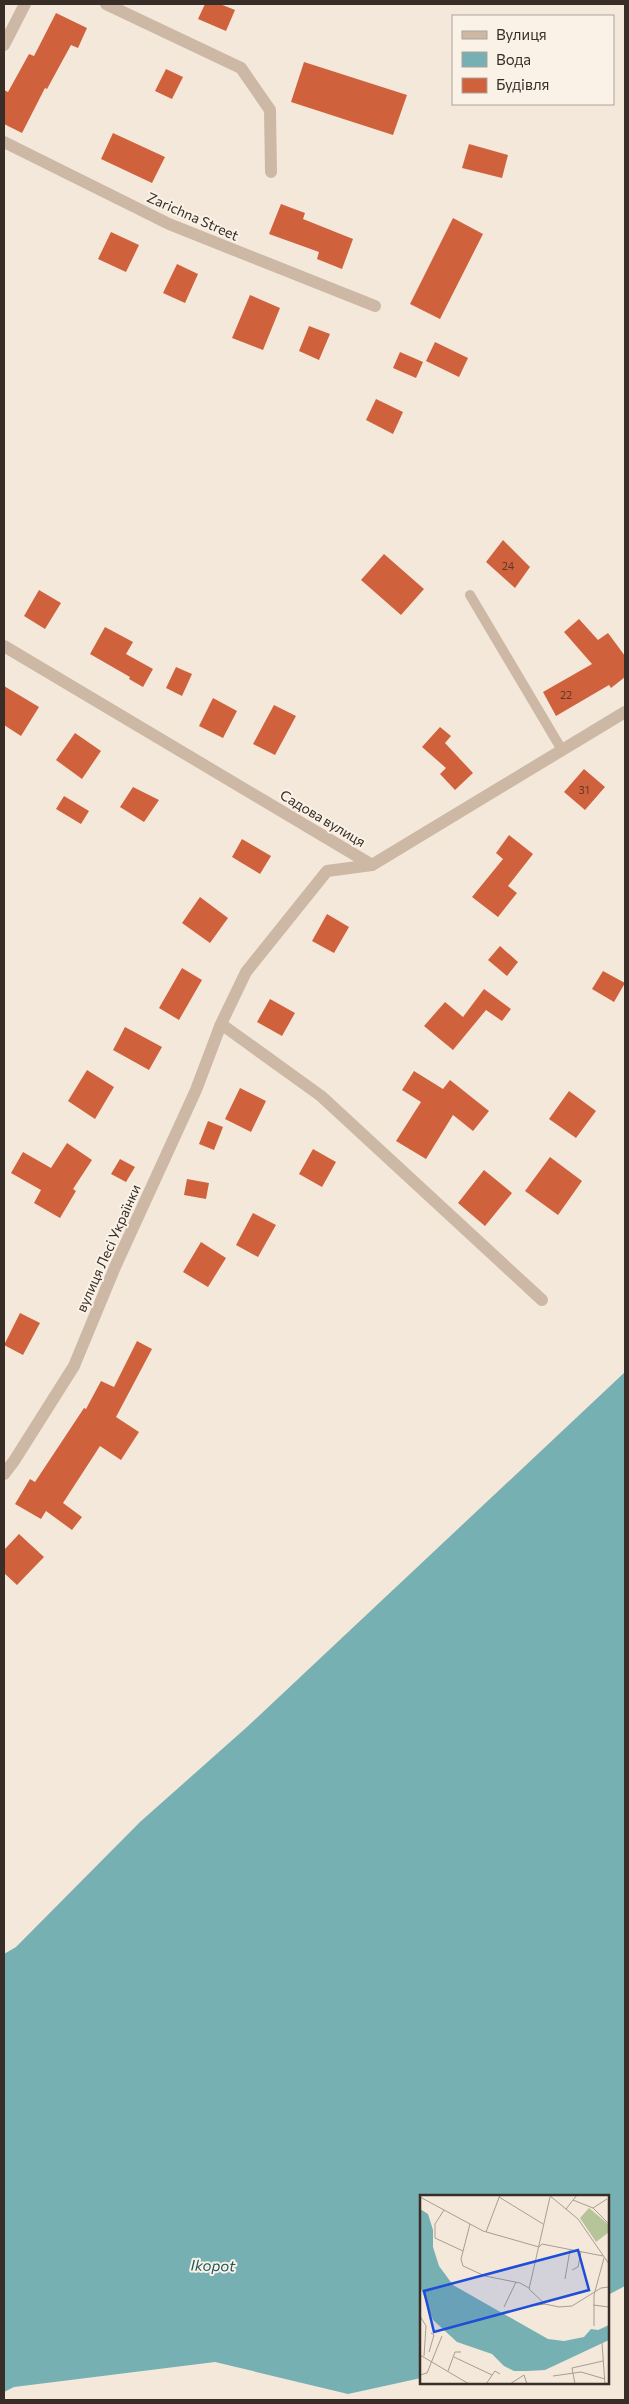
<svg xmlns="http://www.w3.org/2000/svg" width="629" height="2404" font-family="Commissioner,sans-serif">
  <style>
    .water { fill: #77b0b3 }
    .building { fill: #cf623d }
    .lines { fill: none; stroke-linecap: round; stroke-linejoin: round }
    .lane { stroke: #cdb8a5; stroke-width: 10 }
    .street { stroke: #cdb8a5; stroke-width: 12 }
    .labels { text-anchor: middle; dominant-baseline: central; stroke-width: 4; stroke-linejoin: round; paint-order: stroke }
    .number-label { font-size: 11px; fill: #5e3a2c }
    .street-label { font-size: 14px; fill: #382d27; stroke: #fbf2e7 }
    .water-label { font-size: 15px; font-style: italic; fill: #19585d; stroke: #fbf2e7 }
    .inset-road { fill: none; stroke: #a99d93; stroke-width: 1 }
    .view { fill: #1d4ed8; fill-opacity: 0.15; stroke: #1d4ed8; stroke-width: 2.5 }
    .inset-edge { fill: none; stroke: #382d27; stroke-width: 2.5 }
  </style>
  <rect width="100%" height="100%" fill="#f4e8db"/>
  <!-- water -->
  <path class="water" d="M625,1372V2286L608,2295V2196H422L421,2378L348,2394L215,2362L14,2387L4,2392V1954L16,1947L140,1822L247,1727Z"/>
  <!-- building -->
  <path class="building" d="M205,4H220L235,10L226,31L198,19Z
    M56,13L87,28L78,48L71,45L47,89L45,88L22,133L4,124V90L8,92L29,54L34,56Z
    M304,62L407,95L393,135L291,102Z
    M166,69L183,77L172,99L155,91Z
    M113,133L165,157L152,183L101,159Z
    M469,144L508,155L502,178L462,168Z
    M281,204L305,213L303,219L353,239L342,269L317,259L319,252L269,234Z
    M453,218L483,234L440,319L410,304Z
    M111,232L139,245L126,272L98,259Z
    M177,264L198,274L185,303L163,293Z
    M250,295L280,308L263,350L232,338Z
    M309,326L330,334L319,360L299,351Z
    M435,342L468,358L459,377L426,361Z
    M400,352L423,362L416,378L393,368Z
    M376,399L403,412L393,434L366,420Z
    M503,540L530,567L515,588L486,562Z
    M384,554L424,589L401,615L361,580Z
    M39,590L61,603L45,629L24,616Z
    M579,619L598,640L608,633L625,656V677L611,688L609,685L556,716L543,692L592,664L564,632Z
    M105,627L133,642L126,654L153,669L143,687L129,679L130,677L90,654Z
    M176,667L192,674L182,696L166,688Z
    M4,686L39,707L21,736L4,725Z
    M213,698L237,711L223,738L199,726Z
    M274,705L296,716L275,755L253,744Z
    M440,727L451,736L445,743L473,773L455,790L440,774L446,768L422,747Z
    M75,733L101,751L82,779L56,760Z
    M584,769L605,787L585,810L564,792Z
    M133,787L159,800L144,822L120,807Z
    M64,796L89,811L81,824L56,809Z
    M509,835L533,854L508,886L517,893L498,917L472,897L503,859L496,853Z
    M242,839L271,856L260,874L232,857Z
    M200,897L228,918L210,943L182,923Z
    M327,914L349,927L334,953L312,941Z
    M500,946L518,962L507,976L488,960Z
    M182,968L202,980L179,1020L159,1008Z
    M603,971L625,983L614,1002L592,989Z
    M484,989L511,1009L502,1021L486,1010L453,1050L424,1026L445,1002L463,1017Z
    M270,999L295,1013L282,1036L257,1022Z
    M125,1027L162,1047L149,1070L113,1050Z
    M87,1070L114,1087L95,1119L68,1101Z
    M414,1071L443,1089L450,1080L489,1111L473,1131L453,1115L426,1159L396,1141L421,1102L402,1090Z
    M240,1088L266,1101L251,1132L225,1119Z
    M569,1091L596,1111L576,1138L549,1119Z
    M208,1121L223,1127L214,1150L199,1144Z
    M67,1143L92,1160L73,1189L76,1191L60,1218L34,1203L41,1190L11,1173L23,1152L51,1168Z
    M313,1149L336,1162L322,1187L299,1174Z
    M550,1157L582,1181L558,1215L525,1191Z
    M120,1159L135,1167L126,1182L111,1174Z
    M484,1170L512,1193L485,1226L458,1203Z
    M187,1179L209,1183L206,1199L184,1195Z
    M253,1213L276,1225L258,1257L236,1245Z
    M201,1242L226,1258L208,1287L183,1272Z
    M20,1313L40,1323L23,1355L4,1345Z
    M137,1341L152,1349L116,1417L139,1432L121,1460L100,1446L63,1503L82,1517L72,1530L46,1511L41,1519L15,1504L30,1479L35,1482L84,1408L86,1409L101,1381L114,1387Z
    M19,1534L44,1557L17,1585L4,1573V1550Z"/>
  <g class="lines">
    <!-- lane -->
    <path class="lane" d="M470,595L562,750"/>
    <!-- street -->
    <path class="street" d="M106,4L241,68L270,110L271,172
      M4,45L25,4
      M4,142L169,224L375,306
      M4,646L372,865L625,712
      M221,1024L321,1096L542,1300
      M4,1474L14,1461L74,1366L115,1267L196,1090L221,1024L246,972L327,871L372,865"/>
  </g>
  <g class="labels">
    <!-- number labels -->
    <g class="number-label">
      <text x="508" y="565">24</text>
      <text x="566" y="694">22</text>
      <text x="584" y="789">31</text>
    </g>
    <!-- street labels -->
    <g class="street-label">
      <text transform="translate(193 216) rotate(24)">Zarichna Street</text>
      <text transform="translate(323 818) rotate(31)">Садова вулиця</text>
      <text transform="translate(108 1248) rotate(-66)">вулиця Лесі Українки</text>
    </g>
    <!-- water labels -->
    <g class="water-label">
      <text transform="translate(213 2265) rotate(1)">Ikopot</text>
    </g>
  </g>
  <!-- overview -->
  <g transform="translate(420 2195)">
    <rect width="189" height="189" fill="#f4e8db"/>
    <path d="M169,13L188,29L189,37L176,47L160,23Z" fill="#b5c499"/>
    <path d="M0,14L8,19L13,35V52L19,71L33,90L128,144L144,146L164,142L171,134L178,135L189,130V145L125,175L107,176H94L84,171L72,159L37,147L13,125L0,91Z" fill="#77b0b3"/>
    <path class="inset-road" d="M129,0L158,24L189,69M0,2L63,36L119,52L122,49L183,61M79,2L123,29M130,2L109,94L125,109L139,112L152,111L181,93L189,92M189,2V26M153,5L173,13L189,29M173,13L187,4M146,14L157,0M24,15L15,29V43L43,56M50,29L41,64L43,71L65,81L100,88L109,93M66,37L80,0M152,75L158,72L161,57M145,84L150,55M173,110L189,112M110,111L125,109M84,112L96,87M0,121L6,131L4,161M174,131V100L184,63M182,148L185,189M9,157L14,140L11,138M0,160L49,189M34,162L72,180M28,176L35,157H41M0,180L7,178L22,141M133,181L161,177L185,184M66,189L75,176L80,179M90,189L104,180L107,189M155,189L152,173L183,166"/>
    <path class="view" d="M158,55L169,95L14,137L4,96Z"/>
    <rect width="189" height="189" class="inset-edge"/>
  </g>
  <!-- border -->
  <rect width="629" height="2404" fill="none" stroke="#382d27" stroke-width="10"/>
  <!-- legend -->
  <rect x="452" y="15" width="162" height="90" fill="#fbf2e7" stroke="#ada39a"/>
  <rect x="462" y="31" width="25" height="8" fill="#cdb8a5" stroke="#ada39a"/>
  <text x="496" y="40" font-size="15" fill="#382d27">Вулиця</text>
  <rect x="462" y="52" width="25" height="15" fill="#77b0b3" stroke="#ada39a"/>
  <text x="496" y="65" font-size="15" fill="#382d27">Вода</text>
  <rect x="462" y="78" width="25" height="15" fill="#cf623d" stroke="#ada39a"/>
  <text x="496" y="90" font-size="15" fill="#382d27">Будівля</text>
</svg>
